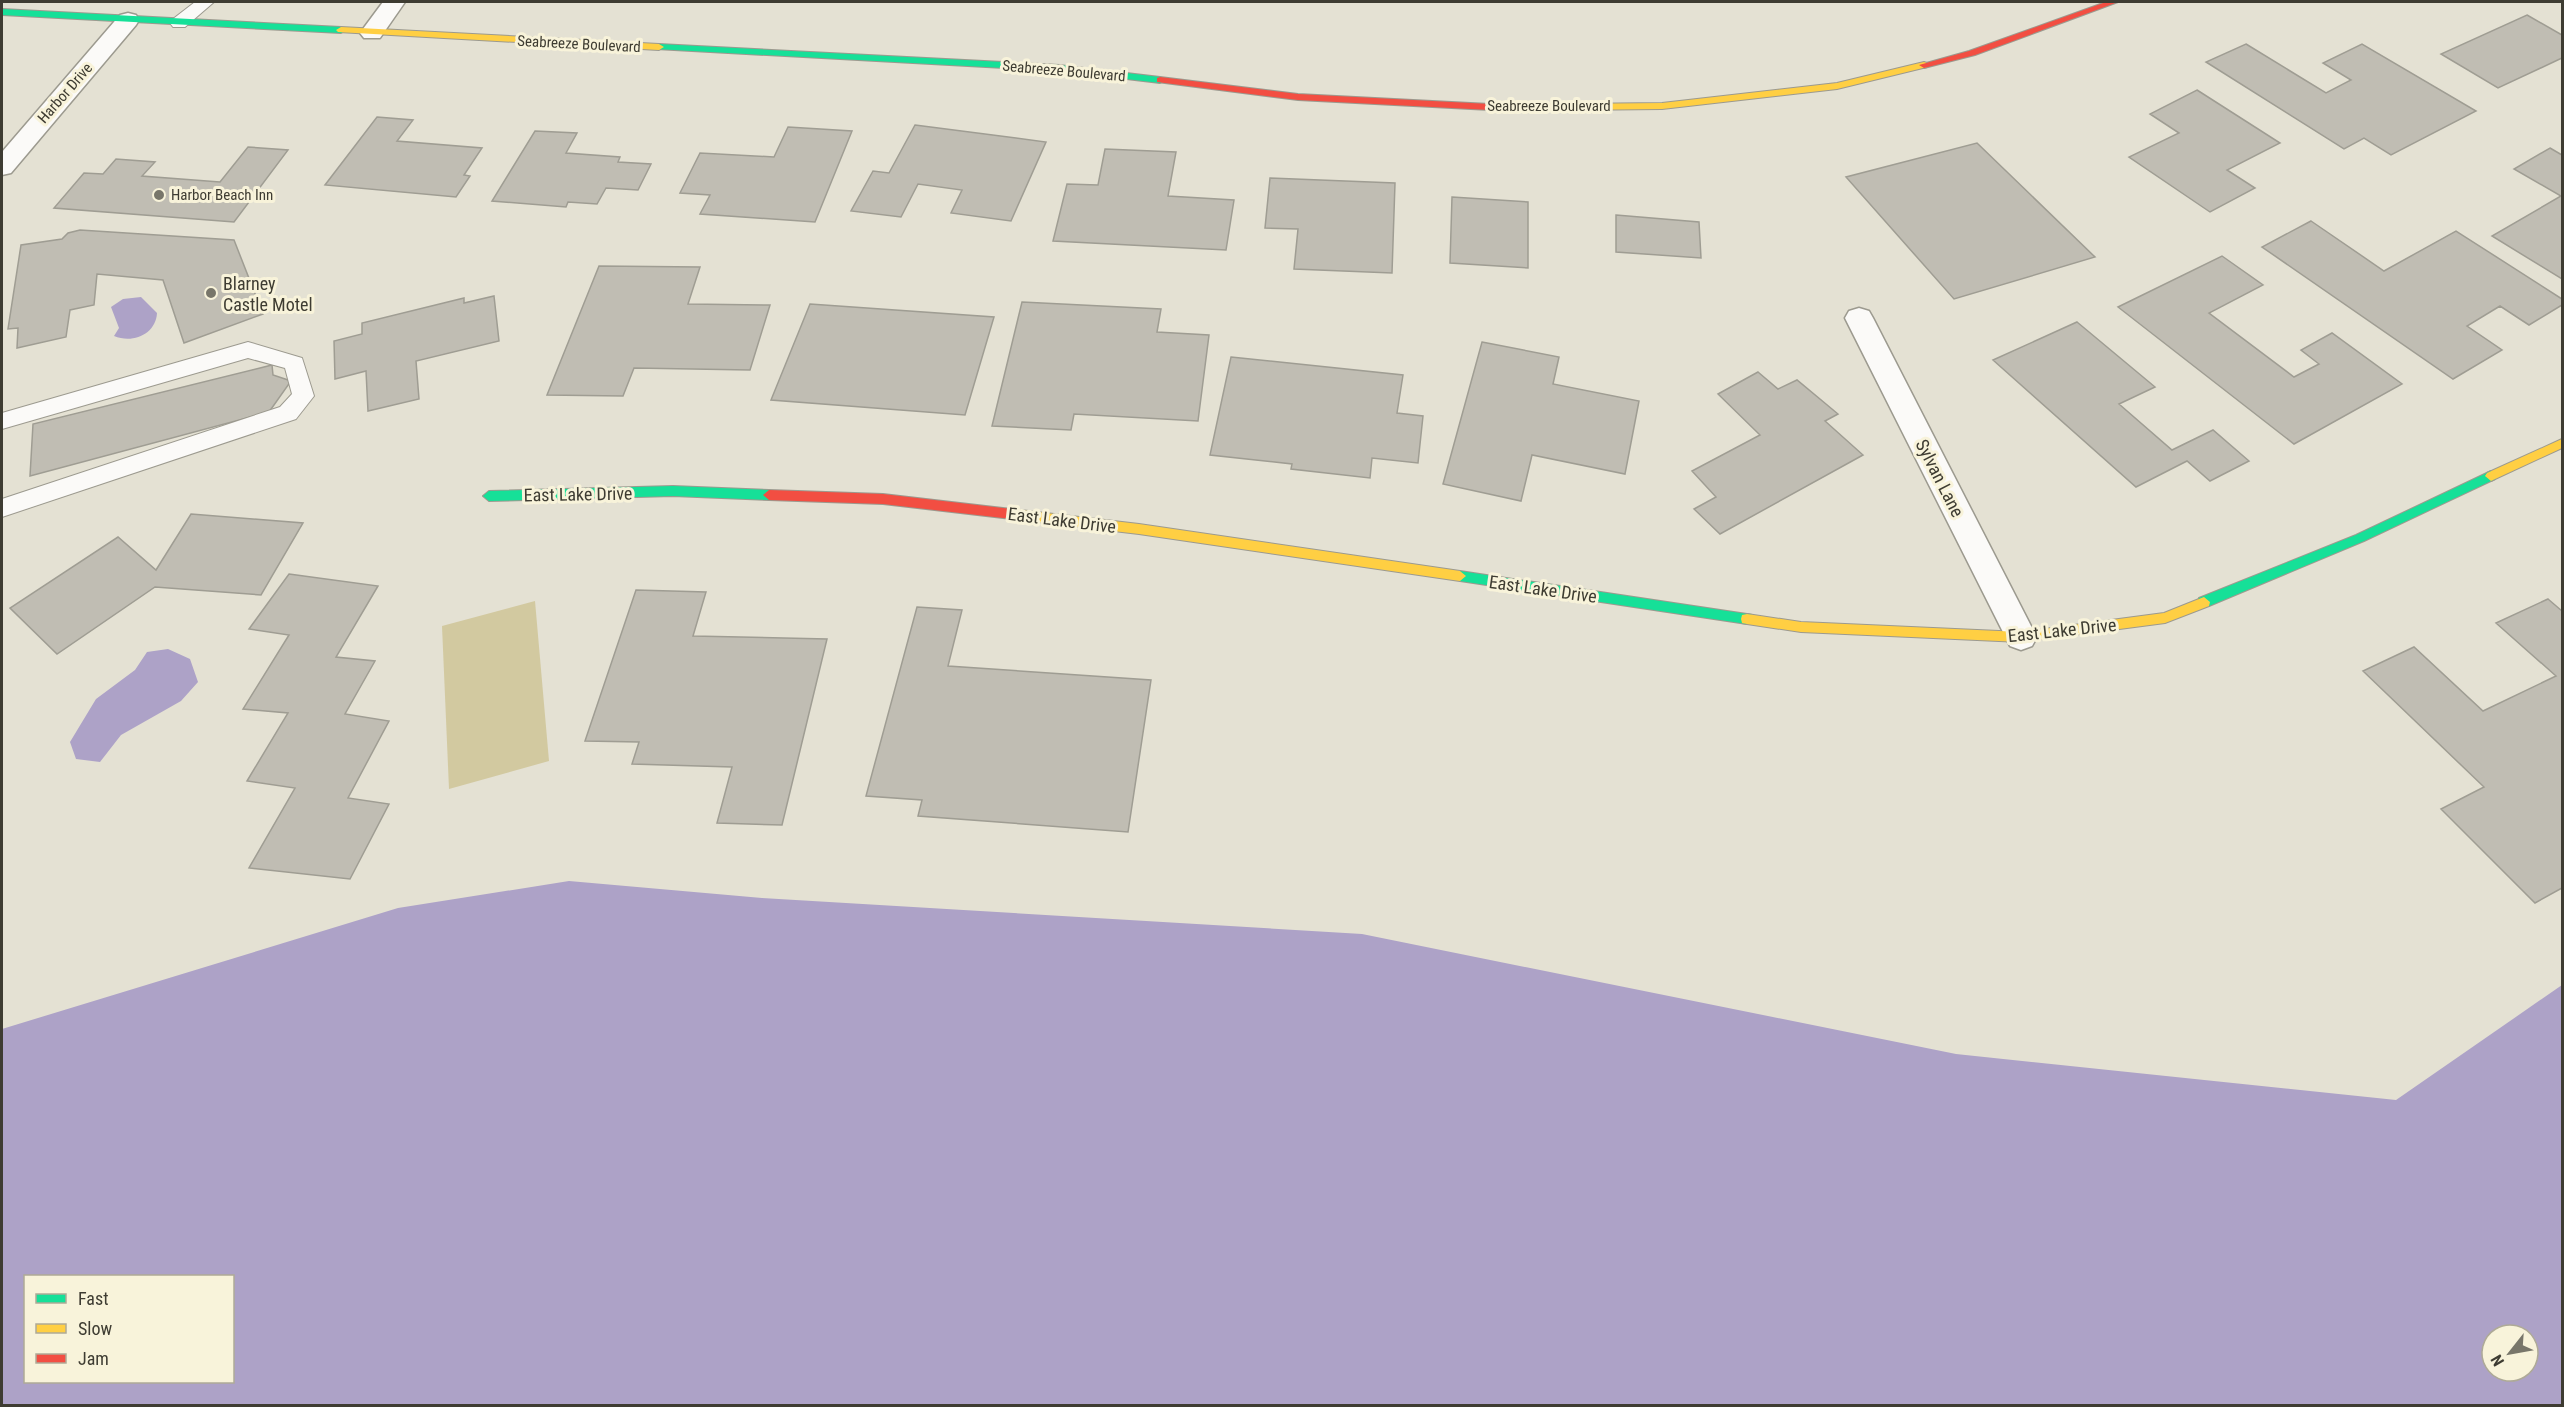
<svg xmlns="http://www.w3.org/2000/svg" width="2564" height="1407" font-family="'Roboto Condensed',sans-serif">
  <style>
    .green { fill: #d2c9a0 }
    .water { fill: #ada2c7; fill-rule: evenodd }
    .building { fill: #c0bdb3; stroke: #9f9d93; stroke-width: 1.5 }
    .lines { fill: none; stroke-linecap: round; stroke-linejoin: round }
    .lane-casing { stroke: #9c9a8f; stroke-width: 2 }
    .street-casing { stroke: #9c9a8f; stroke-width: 3 }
    .fast-casing { stroke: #9c9a8f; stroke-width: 2 }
    .slow-casing { stroke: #9c9a8f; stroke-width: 2 }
    .jam-casing { stroke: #9c9a8f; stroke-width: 2 }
    .lane { fill: #fbfaf8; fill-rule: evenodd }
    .street { fill: #fbfaf8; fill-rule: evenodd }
    .fast { fill: #16e098; fill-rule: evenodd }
    .slow { fill: #ffcf43; fill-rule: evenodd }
    .jam { fill: #f24e42; fill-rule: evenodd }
    .poi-dot { fill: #78766a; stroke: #f8f3da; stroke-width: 2 }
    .labels { text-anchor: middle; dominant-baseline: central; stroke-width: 6; stroke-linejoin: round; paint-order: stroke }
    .far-street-label { font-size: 15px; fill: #3e3c32; stroke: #f8f3da }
    .far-poi-label { font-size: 15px; fill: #3e3c32; stroke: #f8f3da; text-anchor: start }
    .poi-label { font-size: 18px; fill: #3e3c32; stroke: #f8f3da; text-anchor: start }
    .street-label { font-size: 18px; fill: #3e3c32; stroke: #f8f3da }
  </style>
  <rect width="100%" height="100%" fill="#e4e1d3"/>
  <!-- green -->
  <path class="green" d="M535,601L549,761L449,789L442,626Z"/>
  <!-- water -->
  <path class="water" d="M141,297L157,313C156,334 133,344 114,336L119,328L111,307L123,299Z
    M168,649L190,659L198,682L181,701L121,735L100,762L76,759L70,742L96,699L135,670L147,652Z
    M569,881L762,898L1362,934L1956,1054L2396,1100L2562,985V1405H2V1029L398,908ZM26,1276H232V1382H26ZM2492,1335H2528V1371H2492Z"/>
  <!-- building -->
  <path class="building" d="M2527,15L2562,35V58L2498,88L2441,54Z
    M2246,44L2326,93L2351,80L2323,63L2362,44L2476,111L2391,155L2364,138L2344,149L2206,62Z
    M2197,90L2280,143L2227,170L2255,188L2210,212L2129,157L2179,133L2150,114Z
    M377,117L413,120L397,141L482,148L464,175L470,176L456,197L325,185Z
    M915,125L1046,142L1011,221L951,213L962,190L918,184L901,217L851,211L873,171L889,173Z
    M788,127L852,131L815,222L700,214L710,195L680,193L700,153L774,157Z
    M535,131L577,133L566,153L620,157L618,162L651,164L638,190L606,188L597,204L568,202L566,207L492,201Z
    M1977,143L2095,257L1954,299L1846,177Z
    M248,147L288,150L234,222L54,208L84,173L103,174L116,159L155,162L142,176L220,182Z
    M2550,148L2562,155V279L2492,236L2561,196L2514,169Z
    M1105,149L1176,152L1168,196L1234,200L1226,250L1053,241L1067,184L1098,185Z
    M1270,178L1395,183L1392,273L1294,269L1298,229L1265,228Z
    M1452,197L1528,202V268L1450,263Z
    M1616,215L1699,222L1701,258L1616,252Z
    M2311,221L2384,271L2456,231L2562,299V305L2529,325L2500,306L2467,326L2502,350L2453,379L2262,247Z
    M80,230L234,240L263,314L184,343L163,280L97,274L94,305L70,310L66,337L17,348L18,328L8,329L21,245L62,239L68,233Z
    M2222,256L2263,285L2209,313L2294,377L2319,364L2301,350L2332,333L2402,384L2294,444L2118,307Z
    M599,266L700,267L688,304L770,305L750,370L634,368L623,396L547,395Z
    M494,296L499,341L416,361L419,399L368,411L366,371L335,379L334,341L362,334V323L464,298V303Z
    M1022,302L1161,309L1157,332L1209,335L1198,421L1074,414L1071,430L992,426Z
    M810,304L994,317L965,415L771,400Z
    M2077,322L2155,387L2119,404L2172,450L2213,430L2249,461L2210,481L2187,461L2136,487L1993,360Z
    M1482,342L1559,357L1553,384L1639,401L1625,474L1532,455L1521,501L1443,484Z
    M1231,357L1403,375L1397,413L1423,416L1418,463L1372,458L1370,478L1291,469L1292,464L1210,455Z
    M272,365L273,375L291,381L269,412L30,476L33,424Z
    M1758,372L1778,389L1797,380L1838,414L1825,421L1863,455L1720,534L1694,509L1716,497L1692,471L1760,435L1718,394Z
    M191,514L303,523L261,595L155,587L57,654L10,608L118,537L156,570Z
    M289,574L378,586L336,657L375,661L345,714L389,721L348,798L389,804L350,879L249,868L295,788L247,781L288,713L243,709L289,635L249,629Z
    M636,590L706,592L693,636L827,639L782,825L717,823L732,767L632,764L639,742L585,741Z
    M2548,599L2562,611V888L2535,903L2441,809L2484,787L2363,671L2414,647L2483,711L2556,676L2496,623Z
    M917,607L962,610L948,666L1151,680L1128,832L918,816L922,800L866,796Z"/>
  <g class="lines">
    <!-- lane casing -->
    <g class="lane-casing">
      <path id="lane" d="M195,2H214L185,27H173L170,23L173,19Z
        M248,342L302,358L314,396L296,419L2,517V499L280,407L292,394L285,368L248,358L2,429V413Z"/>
    </g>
    <!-- street casing -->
    <g class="street-casing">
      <path id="street" d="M383,2H405L380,38H364L360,33Z
        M128,13L136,15L139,20L136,25L11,173L2,175V152L120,15Z
        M1859,308L1869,311L1873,318L2032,628L2037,637L2032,646L2021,650L2010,646L1845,318L1849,311Z"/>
    </g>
    <!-- fast casing -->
    <g class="fast-casing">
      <path id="fast" d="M2,9L341,27L346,30L341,33L2,15Z
        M659,44L1059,65L1160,77L1165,80L1160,83L1059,71L656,49L654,47Z
        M2491,471L2497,476L2495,479L2364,541L2209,606H2199L2198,602L2199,598L2356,535Z
        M673,486L769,490L775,495L769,500L673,496L489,501L483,496L489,491Z
        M1460,571L1747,614L1752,615L1753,619L1752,623L1747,624L1460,581L1454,576Z"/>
    </g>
    <!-- slow casing -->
    <g class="slow-casing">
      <path id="slow" d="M341,27L659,44L664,47L659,50L338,32L336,30Z
        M1924,62L1927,63V67L1837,89L1662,109L1569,110L1564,107L1569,104L1662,103L1837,83Z
        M2562,439V448L2495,479L2491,481L2485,476L2487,473Z
        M1020,510L1139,524L1460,571L1466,576L1460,581L1139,534L1020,520L1014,515Z
        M2204,597L2210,602L2209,606L2165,623L2021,642L1801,632L1747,624L1742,623L1741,619L1742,615L1747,614L1801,622L2021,632L2164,613Z"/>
    </g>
    <!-- jam casing -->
    <g class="jam-casing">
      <path id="jam" d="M2106,2H2118L1975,55L1924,68L1919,65L1969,51Z
        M1160,77L1298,94L1490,104H1569L1574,107L1569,110H1490L1298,100L1157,82V78Z
        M769,490L883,494L1020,510L1026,515L1020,520L883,504L769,500L763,495Z"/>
    </g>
    <!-- lane -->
    <use href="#lane" class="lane"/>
    <!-- street -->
    <use href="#street" class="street"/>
    <!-- fast -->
    <use href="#fast" class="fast"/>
    <!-- slow -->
    <use href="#slow" class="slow"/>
    <!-- jam -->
    <use href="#jam" class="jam"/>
  </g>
  <!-- markers -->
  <g class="poi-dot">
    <circle cx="159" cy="195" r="6"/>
    <circle cx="211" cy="293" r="6"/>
  </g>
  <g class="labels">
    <!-- far-street labels -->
    <g class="far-street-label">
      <text transform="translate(579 44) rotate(3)">Seabreeze Boulevard</text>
      <text transform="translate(1064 71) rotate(5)">Seabreeze Boulevard</text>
      <text transform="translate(65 93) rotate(-49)">Harbor Drive</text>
      <text x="1549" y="106">Seabreeze Boulevard</text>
    </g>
    <!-- far-poi labels -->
    <g class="far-poi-label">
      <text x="171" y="195">Harbor Beach Inn</text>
    </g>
    <!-- poi labels -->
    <g class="poi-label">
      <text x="223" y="283">Blarney<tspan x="223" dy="21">Castle Motel</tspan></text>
    </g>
    <!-- street labels -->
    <g class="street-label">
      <text transform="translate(1940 478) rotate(63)">Sylvan Lane</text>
      <text transform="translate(578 494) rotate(-1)">East Lake Drive</text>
      <text transform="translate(1062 520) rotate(7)">East Lake Drive</text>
      <text transform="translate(1543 589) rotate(8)">East Lake Drive</text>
      <text transform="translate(2062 630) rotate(-6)">East Lake Drive</text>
    </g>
  </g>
  <!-- border -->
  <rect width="2564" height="1407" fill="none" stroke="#3e3c32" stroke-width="6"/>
  <!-- legend -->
  <rect x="24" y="1275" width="210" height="108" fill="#f8f3da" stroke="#aeaa97" stroke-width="1.5"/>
  <rect x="36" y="1294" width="30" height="9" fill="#16e098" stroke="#aeaa97" stroke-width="1.5"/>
  <text x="78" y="1305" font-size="18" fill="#3e3c32">Fast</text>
  <rect x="36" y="1324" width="30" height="9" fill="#ffcf43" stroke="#aeaa97" stroke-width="1.5"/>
  <text x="78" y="1335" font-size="18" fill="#3e3c32">Slow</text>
  <rect x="36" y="1354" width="30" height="9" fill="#f24e42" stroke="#aeaa97" stroke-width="1.5"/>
  <text x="78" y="1365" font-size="18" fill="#3e3c32">Jam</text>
  <!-- north arrow -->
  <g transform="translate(2510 1353) rotate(239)"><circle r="28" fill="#f8f3da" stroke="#aeaa97" stroke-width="1.5"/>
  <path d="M0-4.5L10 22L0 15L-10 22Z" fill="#78766a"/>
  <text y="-9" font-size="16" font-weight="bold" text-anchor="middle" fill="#3e3c32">N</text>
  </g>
</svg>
